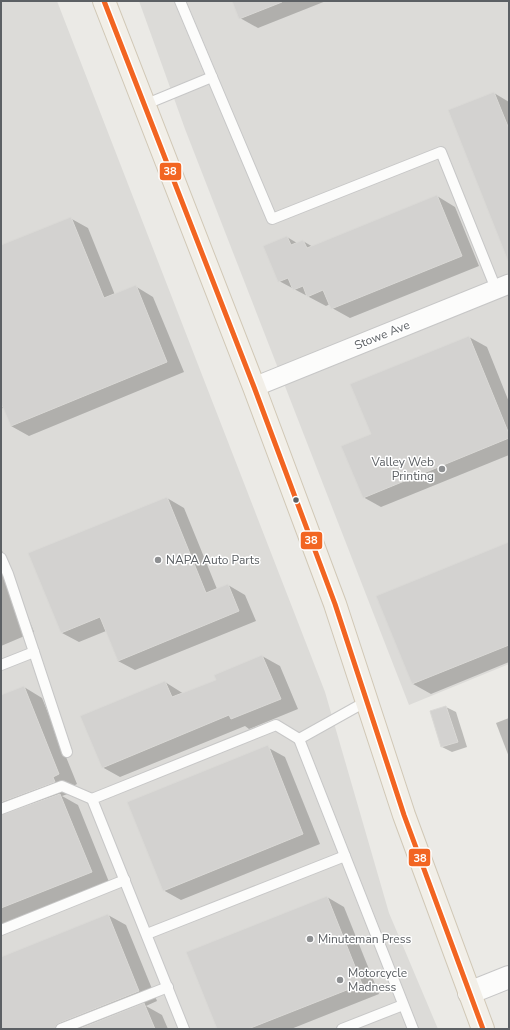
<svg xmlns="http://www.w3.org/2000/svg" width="510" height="1030" viewBox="0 0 510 1030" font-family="'Nunito Sans',sans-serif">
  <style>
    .industrial { fill: #dcdbd8 }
    .shadow { fill: #0003 }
    .building { fill: #d3d2d0; stroke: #dad9d6 }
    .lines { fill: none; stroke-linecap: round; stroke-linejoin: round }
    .lane-casing { stroke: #c7c7c7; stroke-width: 12 }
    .street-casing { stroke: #c7c7c7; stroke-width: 21 }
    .secondary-casing { stroke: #c7c7c7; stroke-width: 24 }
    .primary-casing { stroke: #d1c8b6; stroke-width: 24 }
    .lane { stroke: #fcfcfb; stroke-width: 10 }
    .street { stroke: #fcfcfb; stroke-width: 19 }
    .secondary { stroke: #fcfcfb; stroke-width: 22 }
    .primary { stroke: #f2efe8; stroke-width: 22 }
    .bus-1-casing { stroke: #fff; stroke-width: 8 }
    .bus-1 { stroke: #f26522; stroke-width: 5 }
    .poi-dot { fill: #8e9092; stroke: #fff; stroke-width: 1.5 }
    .bus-dot { fill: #5c6064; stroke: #fff; stroke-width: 1.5 }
    .labels { text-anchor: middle; stroke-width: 3; stroke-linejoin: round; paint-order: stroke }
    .street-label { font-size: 12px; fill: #5c6064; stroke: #fff }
    .poi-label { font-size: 12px; fill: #5c6064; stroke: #fff; text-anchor: start }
    .line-badge { stroke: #fff; stroke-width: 1.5 }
    .badge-label { font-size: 11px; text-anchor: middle; font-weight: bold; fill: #fff }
  </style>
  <rect width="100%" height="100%" fill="#ebeae6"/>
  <g class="industrial">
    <path d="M 1,1 L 57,1 L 325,692 L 389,913 L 438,1029 L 1,1029 Z"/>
    <path d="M 139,1 L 509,1 L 509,664 L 409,705 L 185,129 Z"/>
  </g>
  <g class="shadow">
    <path d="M 233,1 L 326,1 L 258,28 L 240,18 Z"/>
    <path d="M 494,93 L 509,102 L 509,242 L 500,237 Z"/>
    <path d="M 437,196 L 455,207 L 479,266 L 350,318 L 332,308 L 330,304 L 326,306 L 279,281 L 287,237 L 297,243 L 303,241 L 313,247 Z"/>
    <path d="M 70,218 L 88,228 L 115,295 L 135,286 L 153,297 L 184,372 L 29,436 L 11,426 L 4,407 L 1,409 L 1,247 Z"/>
    <path d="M 469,337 L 487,347 L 509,402 L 509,455 L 381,507 L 363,497 L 372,435 Z"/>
    <path d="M 167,498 L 184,508 L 217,589 L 228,585 L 245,595 L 256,621 L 135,670 L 118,661 L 106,631 L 79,642 L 62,633 Z"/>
    <path d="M 509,544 L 509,662 L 431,694 L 413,684 Z"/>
    <path d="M 1,548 L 34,632 L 1,646 Z"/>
    <path d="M 262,656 L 280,666 L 298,709 L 249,729 L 245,726 L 120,777 L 102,767 L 82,716 L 165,682 L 184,694 L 217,680 Z"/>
    <path d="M 24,687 L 42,698 L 77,784 L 71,787 L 73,792 L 62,796 L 78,805 L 109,882 L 1,925 L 1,697 Z"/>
    <path d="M 446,707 L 456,712 L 467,747 L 452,752 L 442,747 Z"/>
    <path d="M 509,718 L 509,757 L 496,723 Z"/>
    <path d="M 267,747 L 285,757 L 320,844 L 181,900 L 163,890 Z"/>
    <path d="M 327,897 L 344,907 L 379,994 L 291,1029 L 218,1029 Z"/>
    <path d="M 108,915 L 126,925 L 157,1001 L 146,1006 L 162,1015 L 168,1029 L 1,1029 L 1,958 Z"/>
  </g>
  <g class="building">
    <path d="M 232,1 L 281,1 L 282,2 L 239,19 Z"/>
    <path d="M 494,92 L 509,129 L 508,261 L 448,110 Z"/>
    <path d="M 437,195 L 462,256 L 331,309 L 323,290 L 307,297 L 303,286 L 293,290 L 288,278 L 278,282 L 263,246 L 287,236 L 291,245 L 303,240 L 307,248 Z"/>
    <path d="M 71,217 L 104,298 L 136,285 L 167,362 L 11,426 L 1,403 L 1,245 Z"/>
    <path d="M 469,336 L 509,434 L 509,438 L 363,498 L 341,446 L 371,434 L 350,384 Z"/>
    <path d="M 167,497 L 206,593 L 228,584 L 239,611 L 118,661 L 100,617 L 61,633 L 28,553 Z"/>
    <path d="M 509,542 L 509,645 L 412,684 L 376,596 Z"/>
    <path d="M 262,655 L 281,699 L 231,719 L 229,715 L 102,768 L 80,716 L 165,681 L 172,697 L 216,680 L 214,675 Z"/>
    <path d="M 24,686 L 59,774 L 53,777 L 55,782 L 1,802 L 1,695 Z"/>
    <path d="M 446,706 L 458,742 L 441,747 L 430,711 Z"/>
    <path d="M 268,745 L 303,834 L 163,891 L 127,802 Z"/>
    <path d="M 60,794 L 92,872 L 1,908 L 1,815 Z"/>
    <path d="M 327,896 L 362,984 L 248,1029 L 217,1029 L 186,952 Z"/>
    <path d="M 108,914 L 139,991 L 59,1023 L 56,1025 L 55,1029 L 1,1029 L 1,957 Z"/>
    <path d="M 144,1003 L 155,1029 L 79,1029 Z"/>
  </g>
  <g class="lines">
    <g class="lane-casing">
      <g id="lane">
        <path d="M 180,1 L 212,77"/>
        <path d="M 144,105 L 212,77 L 272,219 L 441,152 L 496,289"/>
        <path d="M 1,558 L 8,574 L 34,652 L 1,665"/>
        <path d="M 34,652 L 67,752"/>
        <path d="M 367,701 L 299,739 L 413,1029"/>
        <path d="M 1,809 L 62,786 L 92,799"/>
        <path d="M 1,930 L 125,880"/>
        <path d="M 147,934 L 345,856"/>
        <path d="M 61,1029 L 168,987"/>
        <path d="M 184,1029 L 92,799 L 276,725 L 299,739"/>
        <path d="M 342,1029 L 403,1005"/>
      </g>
    </g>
    <g class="street-casing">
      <path id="street" d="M 254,387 L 509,284"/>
    </g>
    <g class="secondary-casing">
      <path id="secondary" d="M 469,993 L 509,977"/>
    </g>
    <g class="primary-casing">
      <path id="primary" d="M 104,1 L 254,387 L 335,604 L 404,815 L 483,1029"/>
    </g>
    <use href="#lane" class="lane"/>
    <use href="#street" class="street"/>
    <use href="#secondary" class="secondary"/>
    <use href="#primary" class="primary"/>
    <g class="bus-1-casing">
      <path id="bus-1" d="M 104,1 L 254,387 L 335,604 L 404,815 L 483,1029"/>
    </g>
    <use href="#bus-1" class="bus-1"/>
  </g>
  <g class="poi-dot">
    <circle cx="442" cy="469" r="4"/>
    <circle cx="158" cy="560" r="4"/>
    <circle cx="310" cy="939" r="4"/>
    <circle cx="340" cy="980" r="4"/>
  </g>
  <circle class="bus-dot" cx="296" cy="500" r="3.5"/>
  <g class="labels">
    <g class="street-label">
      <text transform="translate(382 335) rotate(-22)" y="4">Stowe Ave</text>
    </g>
    <g class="poi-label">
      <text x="434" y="466" text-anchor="end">Valley Web<tspan x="434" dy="14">Printing</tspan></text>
      <text x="166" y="564">NAPA Auto Parts</text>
      <text x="318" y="943">Minuteman Press</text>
      <text x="348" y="977">Motorcycle<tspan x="348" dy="14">Madness</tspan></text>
    </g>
  </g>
  <g class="line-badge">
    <rect x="159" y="162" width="23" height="19" rx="4" fill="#f26522"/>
    <rect x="300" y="531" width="23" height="19" rx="4" fill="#f26522"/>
    <rect x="408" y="848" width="23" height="19" rx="4" fill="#f26522"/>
  </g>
  <g class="badge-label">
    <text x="170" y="175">38</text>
    <text x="311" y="544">38</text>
    <text x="420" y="862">38</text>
  </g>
  <rect width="510" height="1030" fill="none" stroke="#5c6064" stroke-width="4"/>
</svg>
